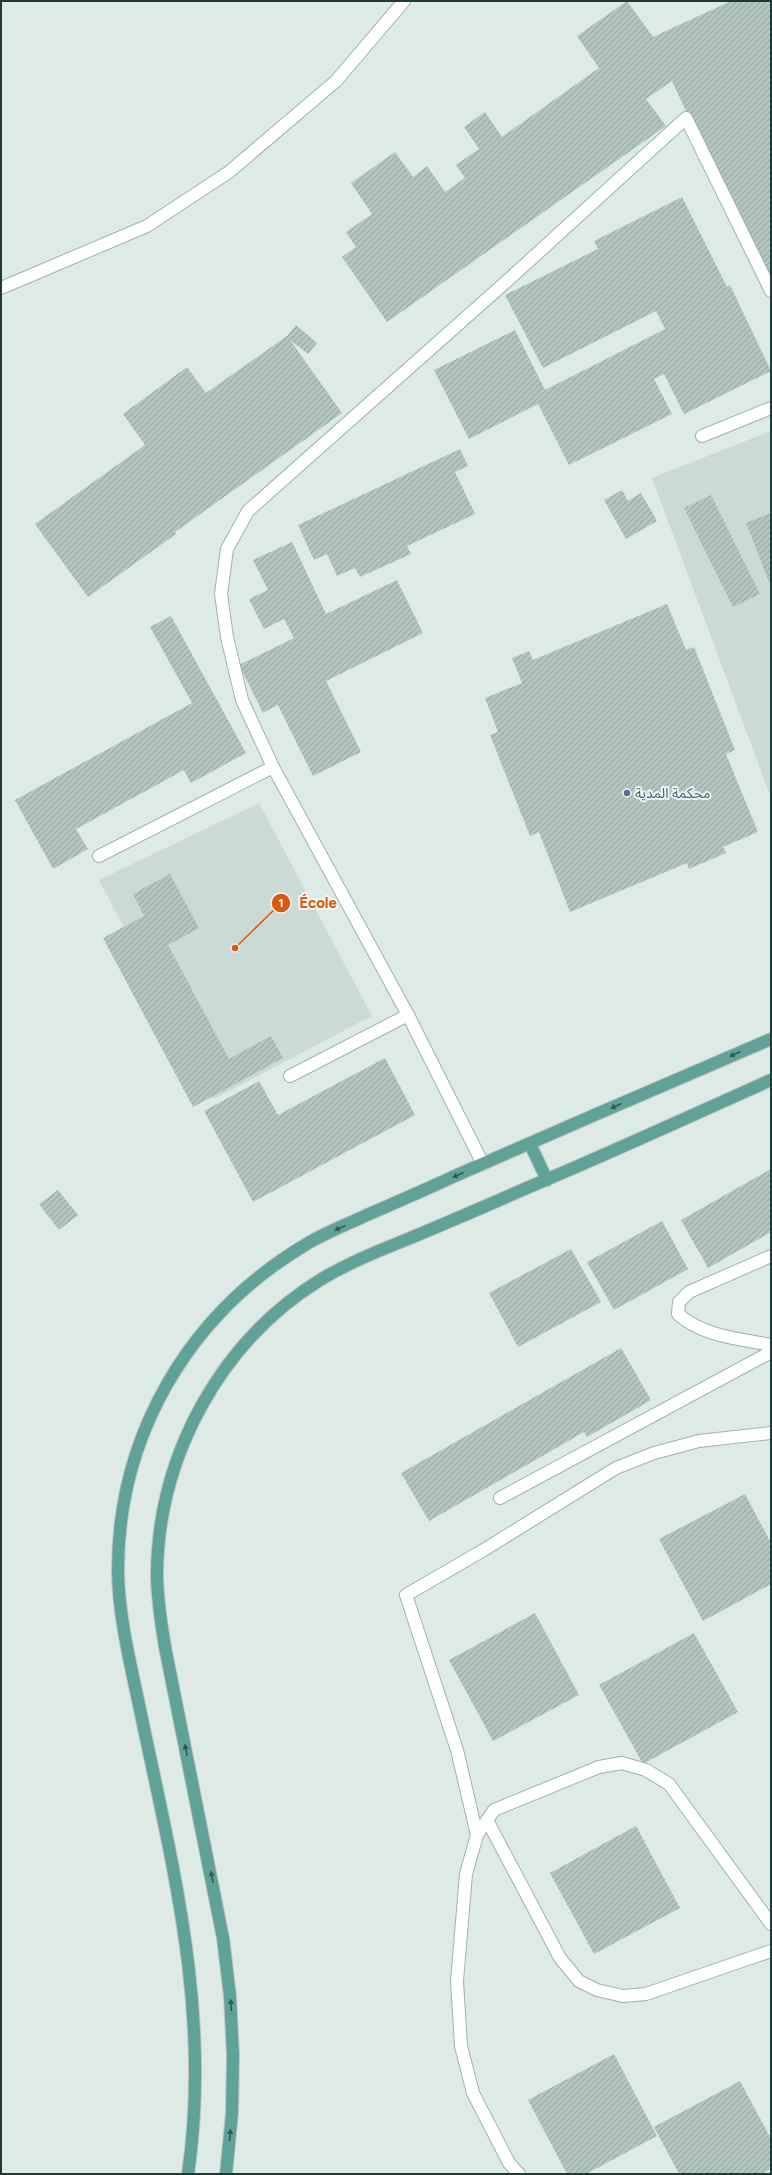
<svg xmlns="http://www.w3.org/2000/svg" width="772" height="2175" viewBox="0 0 772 2175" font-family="Figtree,'Noto Sans Arabic',sans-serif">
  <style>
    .built { fill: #ccdad5 }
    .building { fill: url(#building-hatch) }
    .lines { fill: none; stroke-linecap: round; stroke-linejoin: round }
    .minor-casing { stroke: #a1b2ae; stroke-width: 14 }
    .major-casing { stroke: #bcc4c3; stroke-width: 14 }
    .minor { stroke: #fff; stroke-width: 12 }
    .major { stroke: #60a298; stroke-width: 12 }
    .oneway { fill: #325953 }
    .service-dot { fill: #5c6f8a; stroke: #eef7f4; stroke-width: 1.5 }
    .labels { text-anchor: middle; stroke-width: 4; stroke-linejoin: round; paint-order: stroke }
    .service-label { font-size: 14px; fill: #4e5e75; stroke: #eef7f4; text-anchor: start }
    .leader { fill: none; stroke: #de570e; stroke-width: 1.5 }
    .callout-dot { fill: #de570e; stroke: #eef7f4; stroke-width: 1.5 }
    .mark-label { font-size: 12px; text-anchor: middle; font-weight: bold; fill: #fff }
    .callout-label { font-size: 15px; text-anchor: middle; font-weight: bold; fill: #de570e; stroke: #eef7f4; stroke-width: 4; stroke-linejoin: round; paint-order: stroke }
  </style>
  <defs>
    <pattern id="building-hatch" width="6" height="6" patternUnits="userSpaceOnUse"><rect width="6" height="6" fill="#b3c5bf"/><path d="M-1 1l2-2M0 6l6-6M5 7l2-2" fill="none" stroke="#91a19c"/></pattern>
  </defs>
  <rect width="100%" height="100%" fill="#deeae6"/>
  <g class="built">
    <path d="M 771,431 L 771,798 L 652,478 Z"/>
    <path d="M 259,803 L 372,1016 L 214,1099 L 99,880 Z"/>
  </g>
  <g class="building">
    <path d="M 627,1 L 653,37 L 731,1 L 771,1 L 771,288 L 769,289 L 672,81 L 646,99 L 666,126 L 387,322 L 342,257 L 356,247 L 346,232 L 372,214 L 351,183 L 395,152 L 413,177 L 427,166 L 445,192 L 465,178 L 456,165 L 479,149 L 464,127 L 485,112 L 502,137 L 599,68 L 577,36 Z"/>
    <path d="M 682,197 L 727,287 L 730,285 L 771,371 L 684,414 L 664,374 L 654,379 L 672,414 L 569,465 L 538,404 L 469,439 L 434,370 L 515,330 L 545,390 L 665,329 L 656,311 L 543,368 L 505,295 L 598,249 L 594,241 Z"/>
    <path d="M 296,325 L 317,343 L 308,354 L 290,340 L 342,413 L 175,532 L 176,534 L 88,597 L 35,524 L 145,445 L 123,414 L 187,367 L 206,393 L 287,336 Z"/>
    <path d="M 460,449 L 468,466 L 455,472 L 475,514 L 407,546 L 411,554 L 360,577 L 355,568 L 337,576 L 327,554 L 314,560 L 298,525 Z"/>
    <path d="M 622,490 L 628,501 L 641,493 L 657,521 L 626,539 L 604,500 Z"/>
    <path d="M 711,495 L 760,594 L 733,607 L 684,508 Z"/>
    <path d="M 771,513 L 771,587 L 746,523 Z"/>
    <path d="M 292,542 L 326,614 L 397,580 L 423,633 L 326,681 L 361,752 L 313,776 L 278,705 L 263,713 L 239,665 L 294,638 L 284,619 L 264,629 L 249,599 L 268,590 L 253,560 Z"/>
    <path d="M 667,604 L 686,650 L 694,647 L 735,750 L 726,754 L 758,832 L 723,847 L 726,853 L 689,869 L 687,863 L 570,912 L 539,832 L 530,836 L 490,735 L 498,732 L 485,698 L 522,683 L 512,658 L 529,651 L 533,660 Z"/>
    <path d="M 171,616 L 246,753 L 191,783 L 184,770 L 76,829 L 88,849 L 53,869 L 15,800 L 192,703 L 150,627 Z"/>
    <path d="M 170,874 L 199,928 L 168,945 L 229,1059 L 271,1036 L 283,1058 L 193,1107 L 103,938 L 144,916 L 133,894 Z"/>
    <path d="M 385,1058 L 415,1115 L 253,1202 L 204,1111 L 259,1081 L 278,1115 Z"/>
    <path d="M 771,1169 L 771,1232 L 708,1268 L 681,1220 Z"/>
    <path d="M 58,1190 L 78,1215 L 59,1230 L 39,1204 Z"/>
    <path d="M 662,1221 L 688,1269 L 614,1310 L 587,1262 Z"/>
    <path d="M 571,1249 L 601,1302 L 518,1347 L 489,1293 Z"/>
    <path d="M 621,1348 L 651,1400 L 587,1437 L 584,1432 L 429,1521 L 401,1473 Z"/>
    <path d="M 745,1494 L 771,1543 L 771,1584 L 703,1621 L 659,1539 Z"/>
    <path d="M 535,1613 L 579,1695 L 493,1741 L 449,1660 Z"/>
    <path d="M 694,1633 L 738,1712 L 643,1764 L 599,1685 Z"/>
    <path d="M 636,1826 L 680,1908 L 594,1954 L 550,1873 Z"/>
    <path d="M 614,2054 L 657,2136 L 586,2174 L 567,2174 L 528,2100 Z"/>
    <path d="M 740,2081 L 771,2139 L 771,2169 L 762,2174 L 679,2174 L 654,2127 Z"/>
  </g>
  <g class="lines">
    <g class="minor-casing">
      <g id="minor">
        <path d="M 1,288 L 147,226 L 229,172 L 336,81 L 404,1"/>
        <path d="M 702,436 L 771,408"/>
        <path d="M 99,856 L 273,767"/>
        <path d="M 290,1076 L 408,1015"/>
        <path d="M 483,1164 L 408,1015 L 273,767 L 242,700 L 227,637 L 221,594 L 227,549 L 248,511 L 507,281 L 686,118 L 771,291"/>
        <path d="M 771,1256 L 689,1292 L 679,1302 L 678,1314 C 702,1336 740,1339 771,1345"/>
        <path d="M 500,1498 L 771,1352"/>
        <path d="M 487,1820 L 560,1958 L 579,1981 L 597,1990 L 623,1996 L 646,1994 L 771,1951"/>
        <path d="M 477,1835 L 457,1750 L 406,1595 L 482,1551 L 616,1468 L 654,1453 L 699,1441 L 771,1433"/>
        <path d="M 519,2174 L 509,2163 L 473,2093 L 461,2046 L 457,1981 L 466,1874 L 477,1835 L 494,1810 L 599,1767 L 622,1763 L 646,1770 L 669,1784 L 771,1924"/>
      </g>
    </g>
    <g class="major-casing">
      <g id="major">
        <path d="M 530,1144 L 547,1180"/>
        <path d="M 188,2174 C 212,2010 171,1860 138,1700 C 129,1658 119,1616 118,1573 C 117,1436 188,1315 305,1245 C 324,1233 346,1225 367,1215 C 397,1202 427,1189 457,1175 C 561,1129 667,1084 771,1039"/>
        <path d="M 226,2174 L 232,2113 L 233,2055 L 230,1996 L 223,1938 L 165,1647 C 161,1623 157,1598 157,1574 C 158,1456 220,1342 320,1280 C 348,1263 378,1251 408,1239 C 446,1223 484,1207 522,1190 C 606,1155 688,1117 771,1080"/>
      </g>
    </g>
    <use href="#minor" class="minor"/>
    <use href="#major" class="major"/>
  </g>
  <defs><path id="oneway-solid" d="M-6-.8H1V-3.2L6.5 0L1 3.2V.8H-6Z"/></defs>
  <g class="oneway">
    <use href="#oneway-solid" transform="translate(735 1054) rotate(156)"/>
    <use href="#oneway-solid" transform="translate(616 1106) rotate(156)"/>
    <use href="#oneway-solid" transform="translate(458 1175) rotate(156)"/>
    <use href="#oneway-solid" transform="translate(340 1228) rotate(155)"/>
    <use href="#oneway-solid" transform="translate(186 1750) rotate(-101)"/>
    <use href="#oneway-solid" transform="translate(212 1877) rotate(-101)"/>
    <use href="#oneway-solid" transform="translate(231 2005) rotate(-93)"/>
    <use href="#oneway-solid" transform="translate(230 2135) rotate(-85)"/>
  </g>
  <circle class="service-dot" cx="627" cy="793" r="4"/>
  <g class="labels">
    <g class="service-label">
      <text x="635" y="798">محكمة المدية</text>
    </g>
  </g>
  <path class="leader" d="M235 948L281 903"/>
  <g class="callout-dot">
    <circle cx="235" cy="948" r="4"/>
    <circle cx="281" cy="903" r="10"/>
  </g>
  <g class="mark-label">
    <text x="281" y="907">1</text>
  </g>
  <g class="callout-label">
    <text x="318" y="908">École</text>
  </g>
  <rect width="772" height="2175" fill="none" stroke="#1f3a36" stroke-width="4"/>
</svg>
